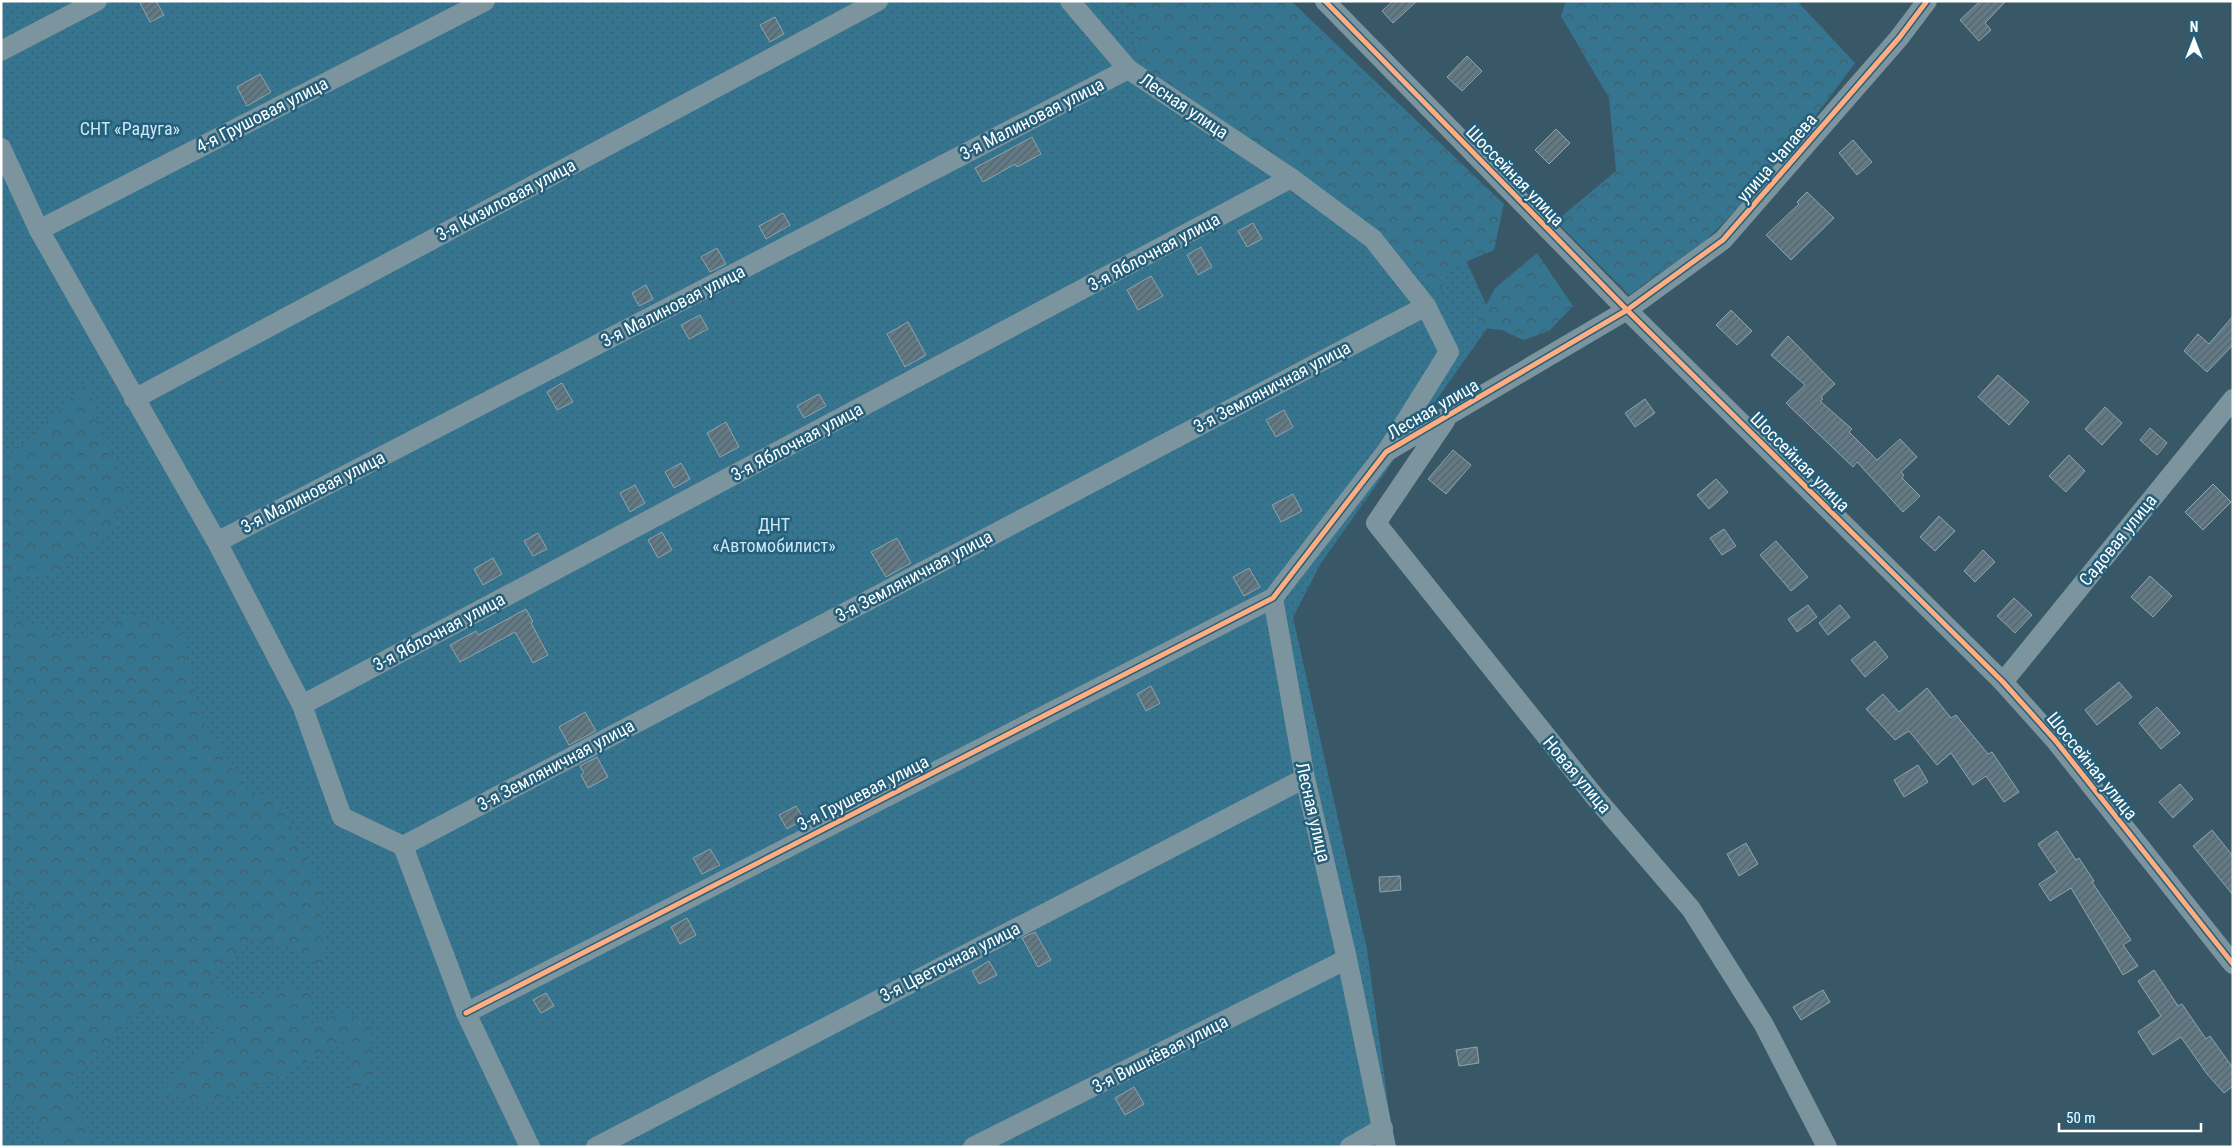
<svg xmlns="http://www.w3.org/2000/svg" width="2234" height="1148" viewBox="0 0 2234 1148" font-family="'Roboto Condensed',sans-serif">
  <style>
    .grass { fill: url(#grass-dots) }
    .forest { fill: url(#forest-crowns) }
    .building { fill: url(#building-hatch); stroke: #90a4ad }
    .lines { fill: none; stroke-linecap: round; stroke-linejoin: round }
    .street { stroke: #7c949e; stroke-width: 20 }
    .cycleway-casing { stroke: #245f7b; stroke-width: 8 }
    .cycleway { stroke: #ffac80; stroke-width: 5 }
    .labels { text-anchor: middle; stroke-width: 5; stroke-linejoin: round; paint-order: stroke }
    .street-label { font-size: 18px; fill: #fff; stroke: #245f7b }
    .park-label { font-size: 18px; fill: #cae7f4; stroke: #245f7b }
  </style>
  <defs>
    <pattern id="grass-dots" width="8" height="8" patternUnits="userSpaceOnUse" patternTransform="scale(1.25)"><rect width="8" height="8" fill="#357590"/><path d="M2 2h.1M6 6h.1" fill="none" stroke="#435c67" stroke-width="1.8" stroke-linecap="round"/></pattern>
    <pattern id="forest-crowns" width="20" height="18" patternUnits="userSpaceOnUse" patternTransform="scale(1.25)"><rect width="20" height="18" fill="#357590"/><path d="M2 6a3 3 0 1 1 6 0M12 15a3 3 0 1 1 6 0" fill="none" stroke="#435c67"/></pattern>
    <pattern id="building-hatch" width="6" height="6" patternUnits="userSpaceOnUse" patternTransform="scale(1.25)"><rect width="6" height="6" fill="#627a85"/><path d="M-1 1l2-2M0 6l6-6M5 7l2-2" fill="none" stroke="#576368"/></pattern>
  </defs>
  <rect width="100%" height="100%" fill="#385867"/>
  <path class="grass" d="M 1,1 L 1163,1 L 1428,176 L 1493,320 L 1321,563 L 1293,617 L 1367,949 L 1394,1147 L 1,1147 Z"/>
  <g class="forest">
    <path d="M 1120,1 L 1291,1 L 1504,204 L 1494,250 L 1444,271 L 1443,291 L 1427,286 L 1358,214 L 1221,118 L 1131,58 L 1142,26 Z"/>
    <path d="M 1566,1 L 1797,1 L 1855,63 L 1773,173 L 1705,241 L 1629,295 L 1556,221 L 1616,171 L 1609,98 L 1561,16 Z"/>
    <path d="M 1537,253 L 1573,306 L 1549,331 L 1523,340 L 1502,330 L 1475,327 L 1495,288 Z"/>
    <path d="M 90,380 L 95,417 L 129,498 L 111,527 L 56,576 L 23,577 L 7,614 L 78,642 L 134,612 L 181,634 L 200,715 L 244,787 L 281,803 L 322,893 L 323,969 L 287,945 L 248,940 L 210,982 L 239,1004 L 284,986 L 311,994 L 304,1026 L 347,1011 L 372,1029 L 371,1079 L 353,1092 L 346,1040 L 281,1076 L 203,1104 L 161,1093 L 226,1025 L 179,1019 L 138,1008 L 111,1044 L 71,1083 L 94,1147 L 53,1147 L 20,1103 L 1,1102 L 1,963 L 29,958 L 29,904 L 1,893 L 1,464 Z"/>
  </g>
  <g class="building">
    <path d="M 139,1 L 156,1 L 164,15 L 150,22 Z"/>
    <path d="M 1393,1 L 1417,1 L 1393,23 L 1382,11 Z"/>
    <path d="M 1980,1 L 2006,1 L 1985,23 L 1991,30 L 1979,41 L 1960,20 Z"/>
    <path d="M 775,17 L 784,34 L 770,42 L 760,25 Z"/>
    <path d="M 1467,56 L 1482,71 L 1462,91 L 1447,77 Z"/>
    <path d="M 260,74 L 271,92 L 247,106 L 237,87 Z"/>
    <path d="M 1556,129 L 1570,143 L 1549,164 L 1535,150 Z"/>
    <path d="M 1032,137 L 1041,154 L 1017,167 L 1015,164 L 983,182 L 975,168 Z"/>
    <path d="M 1853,140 L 1872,162 L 1857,175 L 1839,153 Z"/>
    <path d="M 1807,192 L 1834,218 L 1791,260 L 1766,235 L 1799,204 L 1797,202 Z"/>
    <path d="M 783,213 L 790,225 L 766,239 L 759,226 Z"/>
    <path d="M 1253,223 L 1262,239 L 1247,247 L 1238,231 Z"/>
    <path d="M 1201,247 L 1212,267 L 1198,275 L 1187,255 Z"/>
    <path d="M 717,248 L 726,264 L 710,272 L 701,257 Z"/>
    <path d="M 1151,276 L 1163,296 L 1138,310 L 1127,290 Z"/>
    <path d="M 646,285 L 653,299 L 639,306 L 632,293 Z"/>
    <path d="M 1731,310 L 1752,331 L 1737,345 L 1716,325 Z"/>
    <path d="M 700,315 L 708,329 L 689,339 L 681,325 Z"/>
    <path d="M 2233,316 L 2233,345 L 2207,372 L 2184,351 L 2198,334 L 2209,344 Z"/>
    <path d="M 908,322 L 926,355 L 905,367 L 887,334 Z"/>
    <path d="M 1788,336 L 1835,384 L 1821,397 L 1823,399 L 1820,401 L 1852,429 L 1849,432 L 1877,460 L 1900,439 L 1917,457 L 1901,472 L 1904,475 L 1902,478 L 1920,496 L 1903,512 L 1857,462 L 1853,467 L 1786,403 L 1805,385 L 1771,355 Z"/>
    <path d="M 1998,375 L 2029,402 L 2009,425 L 1978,397 Z"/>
    <path d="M 562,383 L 573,402 L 557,410 L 547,392 Z"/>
    <path d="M 819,394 L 826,406 L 804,418 L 797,406 Z"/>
    <path d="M 1645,399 L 1655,413 L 1635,427 L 1625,413 Z"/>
    <path d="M 2105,407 L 2122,423 L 2102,445 L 2085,429 Z"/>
    <path d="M 1284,410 L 1293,427 L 1276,437 L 1266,420 Z"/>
    <path d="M 726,422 L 739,447 L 720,457 L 707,433 Z"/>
    <path d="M 2150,428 L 2167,443 L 2157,455 L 2140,440 Z"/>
    <path d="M 1453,450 L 1471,465 L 1446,494 L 1428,479 Z"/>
    <path d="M 2069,455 L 2085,471 L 2066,492 L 2049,476 Z"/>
    <path d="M 681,463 L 690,479 L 674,488 L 665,472 Z"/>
    <path d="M 1716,479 L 1728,492 L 1709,509 L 1697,495 Z"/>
    <path d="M 2213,484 L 2231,502 L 2203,530 L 2185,512 Z"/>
    <path d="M 635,485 L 645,503 L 630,512 L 620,493 Z"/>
    <path d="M 1293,494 L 1302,511 L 1281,522 L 1272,505 Z"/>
    <path d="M 1939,516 L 1955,531 L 1935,551 L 1920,537 Z"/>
    <path d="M 1724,529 L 1736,546 L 1722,555 L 1710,538 Z"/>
    <path d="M 662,532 L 672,550 L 658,558 L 648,540 Z"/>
    <path d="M 538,533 L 547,549 L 533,556 L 524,541 Z"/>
    <path d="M 897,538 L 911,563 L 886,577 L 871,552 Z"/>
    <path d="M 1776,541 L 1808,577 L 1791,591 L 1760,555 Z"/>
    <path d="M 1983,550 L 1995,562 L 1975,582 L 1964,571 Z"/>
    <path d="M 493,558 L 502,574 L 483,585 L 474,569 Z"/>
    <path d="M 1249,568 L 1260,587 L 1244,596 L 1233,577 Z"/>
    <path d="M 2150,576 L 2172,596 L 2153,617 L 2131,597 Z"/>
    <path d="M 2014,598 L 2032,615 L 2015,633 L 1997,616 Z"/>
    <path d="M 1808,605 L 1817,617 L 1797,632 L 1788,619 Z"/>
    <path d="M 1840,605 L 1850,617 L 1828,635 L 1819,623 Z"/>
    <path d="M 526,609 L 533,622 L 531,623 L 548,655 L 533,663 L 515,632 L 460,662 L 450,645 L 476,631 L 478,635 Z"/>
    <path d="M 1875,641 L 1888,657 L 1865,677 L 1851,660 Z"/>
    <path d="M 2119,682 L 2132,697 L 2097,725 L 2085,710 Z"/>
    <path d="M 1151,686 L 1160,703 L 1146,711 L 1137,694 Z"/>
    <path d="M 1927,688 L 1951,718 L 1956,715 L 1988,754 L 1992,752 L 2019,792 L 2004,802 L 1986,776 L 1973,785 L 1951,753 L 1937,765 L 1909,731 L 1895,740 L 1866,709 L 1883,694 L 1899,712 Z"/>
    <path d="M 2157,707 L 2180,733 L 2161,749 L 2139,723 Z"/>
    <path d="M 585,712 L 596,731 L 569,745 L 559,727 Z"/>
    <path d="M 597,757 L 608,777 L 588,788 L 581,775 L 584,773 L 580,766 Z"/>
    <path d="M 1918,765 L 1928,782 L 1904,797 L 1894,780 Z"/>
    <path d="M 2180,784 L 2193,799 L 2173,818 L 2159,802 Z"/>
    <path d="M 796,806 L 804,819 L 787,829 L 779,815 Z"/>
    <path d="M 2212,830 L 2233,856 L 2233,895 L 2193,846 Z"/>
    <path d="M 2057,831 L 2076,860 L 2079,858 L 2094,881 L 2092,882 L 2131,940 L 2123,945 L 2138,966 L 2123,975 L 2071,888 L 2050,901 L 2039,884 L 2057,872 L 2038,844 Z"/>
    <path d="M 1746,843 L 1758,864 L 1739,876 L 1727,854 Z"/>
    <path d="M 710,849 L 720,865 L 702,874 L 693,858 Z"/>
    <path d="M 1400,876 L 1401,890 L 1380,892 L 1379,877 Z"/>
    <path d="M 687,918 L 696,935 L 680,944 L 671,927 Z"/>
    <path d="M 1035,932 L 1051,960 L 1038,967 L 1022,938 Z"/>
    <path d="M 989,961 L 997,975 L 979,984 L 972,971 Z"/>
    <path d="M 2154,970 L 2178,1006 L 2182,1004 L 2206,1039 L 2210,1036 L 2233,1068 L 2233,1086 L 2224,1093 L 2207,1074 L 2181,1037 L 2153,1055 L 2138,1032 L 2161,1016 L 2138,981 Z"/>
    <path d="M 1823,990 L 1830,1002 L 1801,1020 L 1793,1007 Z"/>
    <path d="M 546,993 L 554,1006 L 541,1013 L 533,1000 Z"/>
    <path d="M 1477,1047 L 1479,1063 L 1459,1066 L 1456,1050 Z"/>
    <path d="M 1134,1087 L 1144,1104 L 1125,1115 L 1115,1098 Z"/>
  </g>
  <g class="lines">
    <g class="street">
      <path d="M 1070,1 L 1128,69 L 1291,178 L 1373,239 L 1426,306 L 1449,352 L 1387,451"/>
      <path d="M 1325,1 L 1627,310 L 2003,682 L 2055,740 L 2233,964"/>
      <path d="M 1,51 L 97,1"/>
      <path d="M 1,148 L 39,230 L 217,542 L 302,705 L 342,817 L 403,846 L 466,1013 L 530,1147"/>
      <path d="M 39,230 L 485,1"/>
      <path d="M 134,399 L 878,1"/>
      <path d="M 1445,421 L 1376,523 L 1595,797 L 1691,909 L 1764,1025 L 1827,1147"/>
      <path d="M 217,542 L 1128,69"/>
      <path d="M 1273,598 L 1305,778 L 1347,959 L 1386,1147"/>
      <path d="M 2003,682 L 2233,399"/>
      <path d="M 302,705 L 1291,178"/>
      <path d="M 403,846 L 1426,306"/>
      <path d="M 466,1013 L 1273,598 L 1386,452 L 1627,310 L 1723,240 L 1899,38 L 1927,1"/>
      <path d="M 596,1147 L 1305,778"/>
      <path d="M 973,1147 L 1347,959"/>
      <path d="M 1350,1147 L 1383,1128"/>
    </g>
    <g class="cycleway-casing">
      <g id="cycleway">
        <path d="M 1325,1 L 1627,310 L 2003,682 L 2055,740 L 2233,964"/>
        <path d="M 466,1013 L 1273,598 L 1386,452 L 1627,310 L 1723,240 L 1899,38 L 1927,1"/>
      </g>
    </g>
    <use href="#cycleway" class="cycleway"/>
  </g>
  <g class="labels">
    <g class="street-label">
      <text transform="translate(1184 106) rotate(34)" y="6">Лесная улица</text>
      <text transform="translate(262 115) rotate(-27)" y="6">4-я Грушовая улица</text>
      <text transform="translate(1032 119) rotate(-27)" y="6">3-я Малиновая улица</text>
      <text transform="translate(1777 158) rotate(-49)" y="6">улица Чапаева</text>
      <text transform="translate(1515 176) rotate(46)" y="6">Шоссейная улица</text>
      <text transform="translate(506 200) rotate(-28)" y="6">3-я Кизиловая улица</text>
      <text transform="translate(1154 252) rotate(-28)" y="6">3-я Яблочная улица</text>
      <text transform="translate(673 306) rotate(-27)" y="6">3-я Малиновая улица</text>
      <text transform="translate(1272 387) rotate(-28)" y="6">3-я Земляничная улица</text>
      <text transform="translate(1433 409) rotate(-30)" y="6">Лесная улица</text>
      <text transform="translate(797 442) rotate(-28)" y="6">3-я Яблочная улица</text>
      <text transform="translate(1800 462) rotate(45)" y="6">Шоссейная улица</text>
      <text transform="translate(313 492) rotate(-27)" y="6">3-я Малиновая улица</text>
      <text transform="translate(2118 540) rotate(-51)" y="6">Садовая улица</text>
      <text transform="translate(914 576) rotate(-28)" y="6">3-я Земляничная улица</text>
      <text transform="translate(439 632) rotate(-28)" y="6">3-я Яблочная улица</text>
      <text transform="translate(556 765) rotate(-28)" y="6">3-я Земляничная улица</text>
      <text transform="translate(2092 766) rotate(51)" y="6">Шоссейная улица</text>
      <text transform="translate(1577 775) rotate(50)" y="6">Новая улица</text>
      <text transform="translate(863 793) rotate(-27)" y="6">3-я Грушевая улица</text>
      <text transform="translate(1313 812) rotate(77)" y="6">Лесная улица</text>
      <text transform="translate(950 962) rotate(-27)" y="6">3-я Цветочная улица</text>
      <text transform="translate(1160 1054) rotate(-27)" y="6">3-я Вишнёвая улица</text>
    </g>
    <g class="park-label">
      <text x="130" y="135">СНТ «Радуга»</text>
      <text x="774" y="531">ДНТ<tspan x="774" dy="21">«Автомобилист»</tspan></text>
    </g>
  </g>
  <rect width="2234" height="1148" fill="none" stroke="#ffffff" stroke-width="5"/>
  <g transform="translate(2194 40)" stroke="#245f7b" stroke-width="4" paint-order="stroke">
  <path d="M0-4L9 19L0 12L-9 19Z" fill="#ffffff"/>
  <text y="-8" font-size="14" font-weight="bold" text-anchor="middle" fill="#ffffff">N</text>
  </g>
  <path d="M2059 1123v8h142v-8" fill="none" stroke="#ffffff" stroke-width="2.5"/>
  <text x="2066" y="1123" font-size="15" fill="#ffffff" stroke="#245f7b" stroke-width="4" paint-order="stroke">50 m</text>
</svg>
